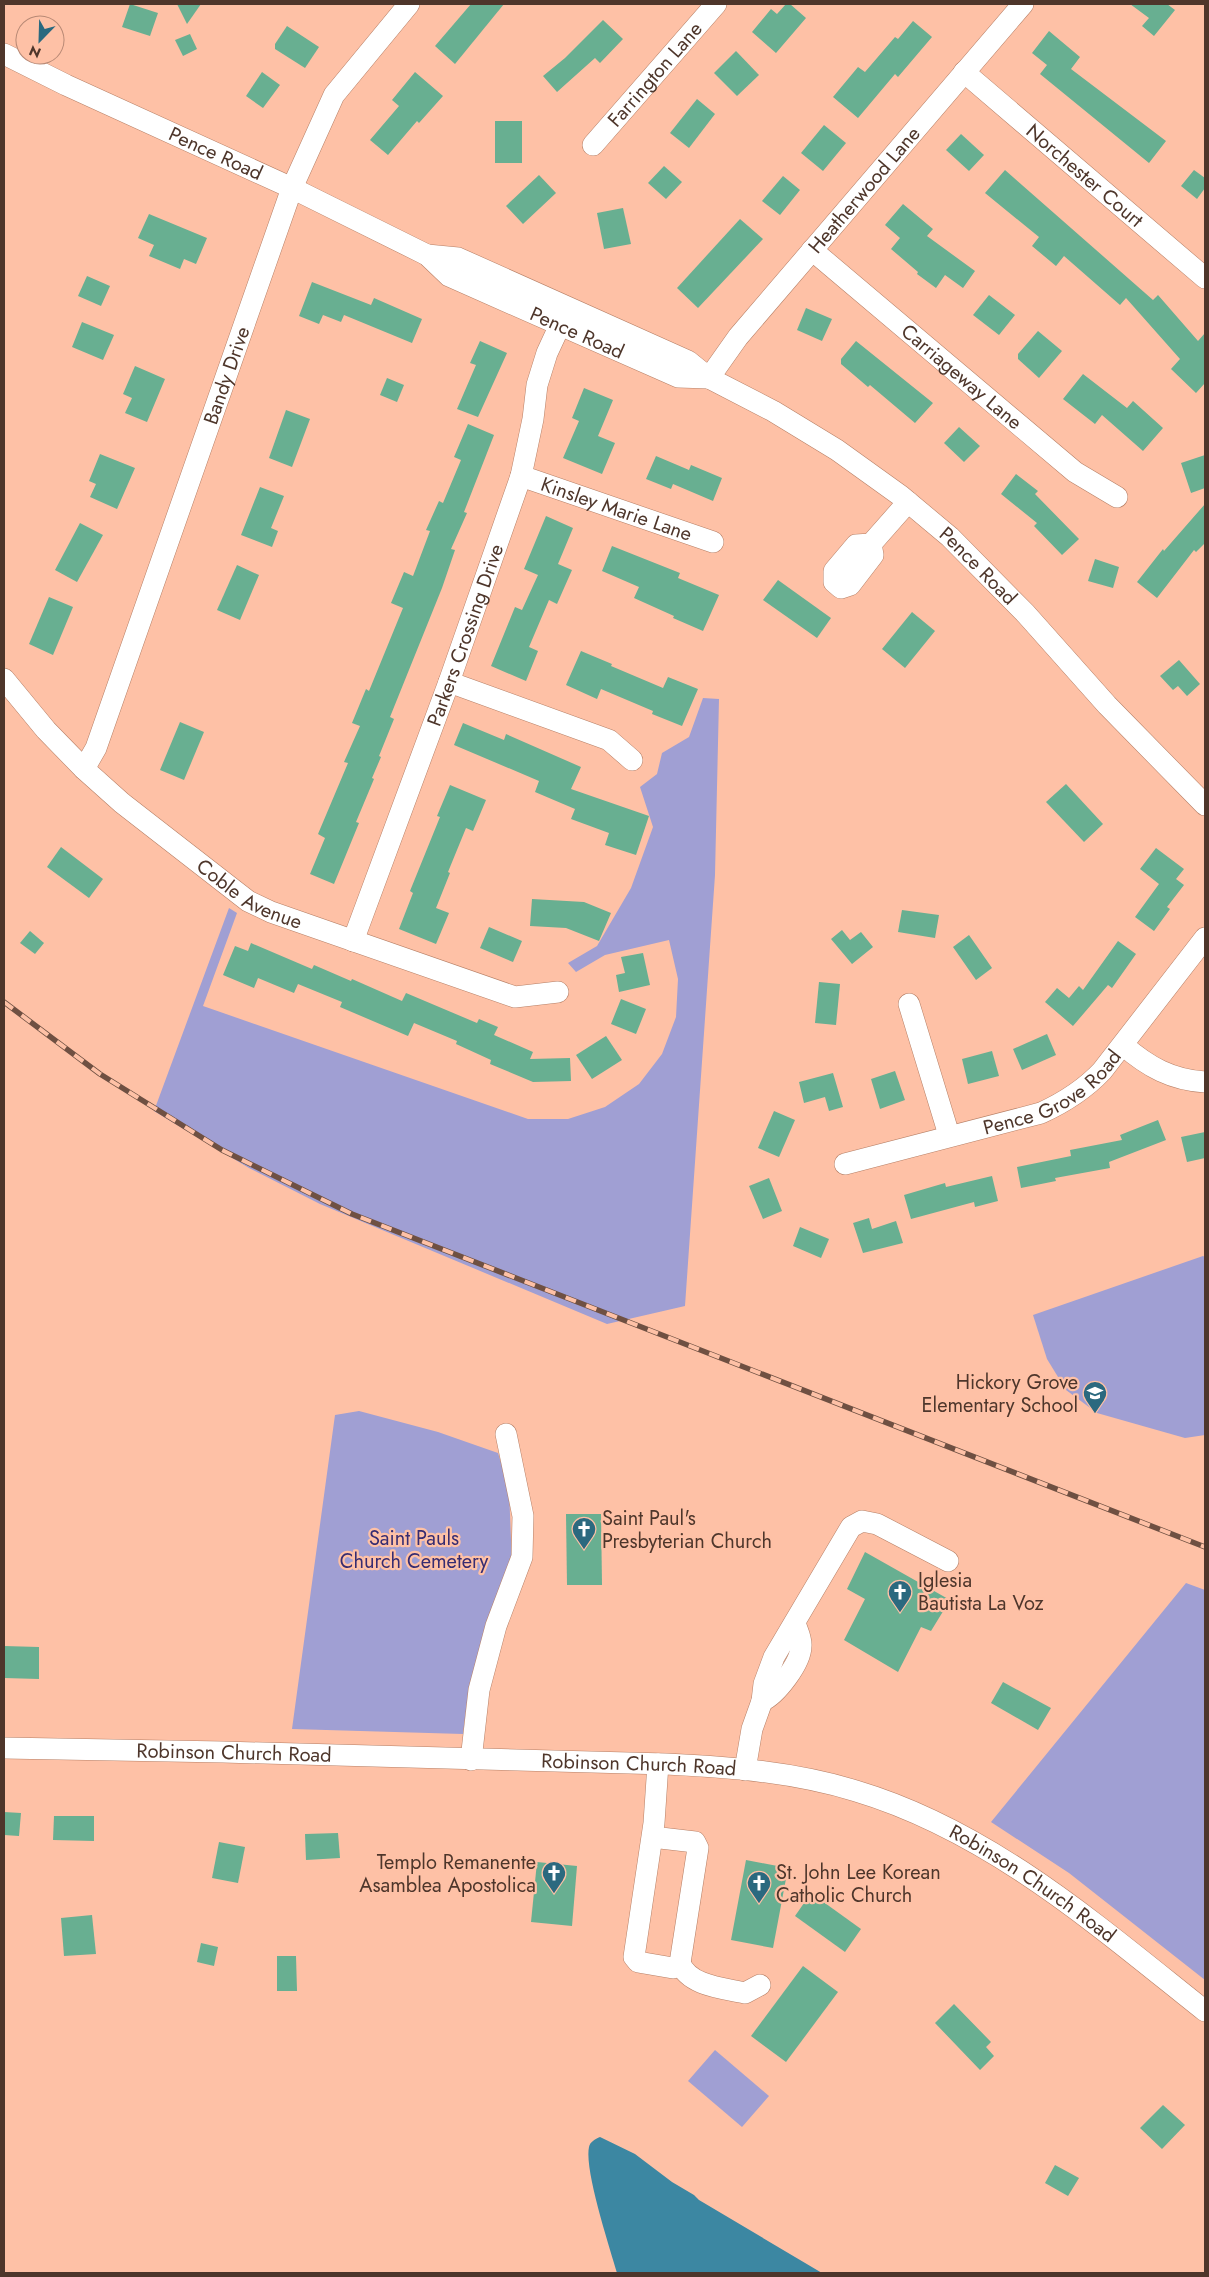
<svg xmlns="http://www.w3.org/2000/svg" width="1209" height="2277" viewBox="0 0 1209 2277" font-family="Jost,sans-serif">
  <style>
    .green { fill: #a09fd3 }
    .water { fill: #3c87a2 }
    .building { fill: #68af91 }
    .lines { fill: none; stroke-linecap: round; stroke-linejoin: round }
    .minor-casing { stroke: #b67f65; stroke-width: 22 }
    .minor { stroke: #fff; stroke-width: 21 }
    .rail-casing { stroke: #6f5042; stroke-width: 5.5 }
    .rail { stroke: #fec1a6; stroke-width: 4; stroke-dasharray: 11; stroke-linecap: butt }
    .labels { text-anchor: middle; stroke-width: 4.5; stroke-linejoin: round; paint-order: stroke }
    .street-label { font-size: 20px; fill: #4e362b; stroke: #fec1a6 }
    .poi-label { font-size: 20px; fill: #4e362b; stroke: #fec1a6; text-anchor: start }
    .park-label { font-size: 20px; fill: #362c71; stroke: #fec1a6 }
  </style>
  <rect width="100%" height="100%" fill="#fec1a6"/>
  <g class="green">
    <path d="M 703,698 L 719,699 L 715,875 L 685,1306 L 607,1324 L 320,1204 L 249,1168 L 154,1111 L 229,908 L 237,913 L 203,1006 L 528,1119 L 568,1119 L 605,1107 L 639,1084 L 662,1054 L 676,1017 L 678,979 L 669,940 L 605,955 L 576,972 L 568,963 L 597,946 L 631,888 L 653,827 L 640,787 L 657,774 L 662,753 L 689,737 Z"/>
    <path d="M 1203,1256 L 1205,1257 L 1205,1435 L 1185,1438 L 1097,1413 L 1066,1390 L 1047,1359 L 1033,1315 Z"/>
    <path d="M 359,1411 L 438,1432 L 498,1453 L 509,1488 L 512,1566 L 469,1687 L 463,1734 L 292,1729 L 335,1415 Z"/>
    <path d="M 1186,1583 L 1205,1590 L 1205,1980 L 1069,1873 L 991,1822 Z"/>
    <path d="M 715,2050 L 769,2096 L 742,2127 L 688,2081 Z"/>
  </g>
  <path class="water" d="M 600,2137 L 635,2154 L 672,2182 L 694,2195 L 699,2200 L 822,2273 L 617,2273 C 610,2248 584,2170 589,2147 C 590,2142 595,2139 600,2137 Z"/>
  <g class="building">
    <path d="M 130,4 L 158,13 L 150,36 L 122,27 Z"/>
    <path d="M 177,4 L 201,4 L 187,24 Z"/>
    <path d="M 471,4 L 504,4 L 455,64 L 435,46 Z"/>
    <path d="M 786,4 L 790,4 L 806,18 L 776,53 L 752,32 L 771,9 L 777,14 Z"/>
    <path d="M 1130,4 L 1167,4 L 1175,10 L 1154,36 L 1142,26 L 1149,18 Z"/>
    <path d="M 603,20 L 623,39 L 600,63 L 595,58 L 557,92 L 543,76 L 565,58 Z"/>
    <path d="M 913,21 L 932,37 L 898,77 L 895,74 L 858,118 L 833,97 L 858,67 L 865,72 L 895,37 L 898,39 Z"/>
    <path d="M 287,26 L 319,47 L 305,68 L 275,49 L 275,44 Z"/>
    <path d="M 1049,31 L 1080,57 L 1071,69 L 1166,141 L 1149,163 L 1040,74 L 1047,65 L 1032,53 Z"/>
    <path d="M 190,34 L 197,49 L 183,56 L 175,40 Z"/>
    <path d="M 736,51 L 759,75 L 737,96 L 714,73 Z"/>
    <path d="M 262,72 L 280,85 L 263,108 L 246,96 Z"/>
    <path d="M 415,72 L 443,96 L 419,123 L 417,121 L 388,155 L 370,140 L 399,106 L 392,100 Z"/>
    <path d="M 697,99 L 715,114 L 689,148 L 670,133 Z"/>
    <rect x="495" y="121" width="27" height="42"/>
    <path d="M 824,125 L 846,143 L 823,171 L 801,153 Z"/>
    <path d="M 961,134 L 984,155 L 969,171 L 946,150 Z"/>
    <path d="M 664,166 L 682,182 L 666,199 L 648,183 Z"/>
    <path d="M 1005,170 L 1153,300 L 1158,295 L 1198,341 L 1205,333 L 1205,383 L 1196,393 L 1171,369 L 1180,359 L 1126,298 L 1120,305 L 1064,256 L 1056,266 L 1032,246 L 1039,237 L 985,193 Z"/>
    <path d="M 1194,170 L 1205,178 L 1205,188 L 1197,199 L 1181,186 Z"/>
    <path d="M 539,175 L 556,193 L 523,224 L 506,206 Z"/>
    <path d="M 783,176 L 800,190 L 780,215 L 762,201 Z"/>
    <path d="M 903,204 L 933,229 L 927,236 L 975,271 L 963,288 L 945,275 L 936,288 L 917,274 L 918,272 L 891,249 L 900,238 L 885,225 Z"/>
    <path d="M 623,208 L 631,244 L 604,249 L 597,213 Z"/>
    <path d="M 149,214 L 207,238 L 196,264 L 184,259 L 180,269 L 149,256 L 154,245 L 138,238 Z"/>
    <path d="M 740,219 L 763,239 L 698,308 L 677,288 Z"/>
    <path d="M 87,276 L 110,286 L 101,306 L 78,296 Z"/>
    <path d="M 312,282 L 371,305 L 374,298 L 422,319 L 412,343 L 344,315 L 341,322 L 323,315 L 319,324 L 299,316 Z"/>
    <path d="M 989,295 L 1015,315 L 999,335 L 973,315 Z"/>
    <path d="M 806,308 L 832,319 L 822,341 L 797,330 Z"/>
    <path d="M 82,322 L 114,335 L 103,360 L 72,347 Z"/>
    <path d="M 1038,331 L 1062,351 L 1039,378 L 1018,359 L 1018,354 Z"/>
    <path d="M 480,341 L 507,353 L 478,417 L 457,409 L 476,365 L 470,363 Z"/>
    <path d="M 856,341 L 933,403 L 915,423 L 870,385 L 868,387 L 841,364 L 841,359 Z"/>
    <path d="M 135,366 L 165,379 L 147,422 L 125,413 L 132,398 L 123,394 Z"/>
    <path d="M 1083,374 L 1127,408 L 1133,401 L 1163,428 L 1143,451 L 1102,415 L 1095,424 L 1063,399 Z"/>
    <path d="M 387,378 L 404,385 L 397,402 L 380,395 Z"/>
    <path d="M 584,388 L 613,400 L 598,436 L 615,443 L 602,474 L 563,458 L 579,421 L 572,418 Z"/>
    <path d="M 286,410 L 310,419 L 292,467 L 269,458 Z"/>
    <path d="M 468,424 L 494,435 L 464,512 L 467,513 L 451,549 L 455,550 L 442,588 L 390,717 L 394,719 L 379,756 L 381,757 L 372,778 L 374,779 L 356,822 L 359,823 L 334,884 L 310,874 L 325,838 L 318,834 L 348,763 L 344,762 L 360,726 L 352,723 L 366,689 L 369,691 L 403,608 L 391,603 L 404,572 L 413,576 L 430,531 L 426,530 L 439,501 L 443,503 L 461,460 L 454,457 Z"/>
    <path d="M 959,427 L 980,446 L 964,462 L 944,443 Z"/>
    <path d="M 100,454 L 135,468 L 117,509 L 90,497 L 96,484 L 89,481 Z"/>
    <path d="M 1205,455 L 1205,488 L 1191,493 L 1181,463 Z"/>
    <path d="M 656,456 L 689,470 L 691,465 L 722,478 L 713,501 L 673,484 L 671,489 L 646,479 Z"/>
    <path d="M 1016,474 L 1038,491 L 1035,494 L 1079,539 L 1062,555 L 1034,526 L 1037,523 L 1001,494 Z"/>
    <path d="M 260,487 L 284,496 L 271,528 L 278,531 L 272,547 L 241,535 Z"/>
    <path d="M 1205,504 L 1205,543 L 1196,552 L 1194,550 L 1157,598 L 1137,582 L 1163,549 L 1164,551 Z"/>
    <path d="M 546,516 L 573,528 L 558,564 L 572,570 L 557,604 L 549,600 L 529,647 L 538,651 L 526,681 L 491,666 L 515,607 L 522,610 L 538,575 L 524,569 Z"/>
    <path d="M 80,523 L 103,535 L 77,582 L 55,570 Z"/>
    <path d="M 612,546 L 680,573 L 678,578 L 719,595 L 703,631 L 673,618 L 674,616 L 634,598 L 639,587 L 602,571 Z"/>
    <path d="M 1095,559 L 1119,567 L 1113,588 L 1088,581 Z"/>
    <path d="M 237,565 L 259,575 L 240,620 L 217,610 Z"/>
    <path d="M 778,580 L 831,618 L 817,638 L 763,600 Z"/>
    <path d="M 49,597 L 73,607 L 53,655 L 29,644 Z"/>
    <path d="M 912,612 L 935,631 L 905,668 L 882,649 Z"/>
    <path d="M 581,651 L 612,664 L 611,666 L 663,688 L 668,677 L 698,689 L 682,726 L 652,714 L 653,711 L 601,689 L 597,699 L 566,685 Z"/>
    <path d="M 1179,660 L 1200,684 L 1187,696 L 1178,686 L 1173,690 L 1160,676 Z"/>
    <path d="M 180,722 L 204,732 L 184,780 L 160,770 Z"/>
    <path d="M 463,723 L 504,740 L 506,734 L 581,767 L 571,789 L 649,816 L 636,855 L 605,845 L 609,833 L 571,819 L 575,809 L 535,792 L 539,781 L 454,745 Z"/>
    <path d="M 1066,784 L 1103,824 L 1084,842 L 1046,802 Z"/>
    <path d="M 450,785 L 486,800 L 473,831 L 466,828 L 448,872 L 450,873 L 436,908 L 449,913 L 436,944 L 399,929 L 413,893 L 410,891 L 440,817 L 437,816 Z"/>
    <path d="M 61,847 L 103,879 L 89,898 L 47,867 Z"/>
    <path d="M 1156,848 L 1184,869 L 1176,879 L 1184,885 L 1167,907 L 1170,909 L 1154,931 L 1135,917 L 1159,884 L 1140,869 Z"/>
    <path d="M 532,899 L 584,902 L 611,913 L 599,941 L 566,928 L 530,926 Z"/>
    <path d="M 902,910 L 939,915 L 935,938 L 898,932 Z"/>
    <path d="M 489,927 L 522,941 L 513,962 L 480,948 Z"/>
    <path d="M 842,930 L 850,940 L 861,932 L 873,947 L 852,964 L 831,939 Z"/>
    <path d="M 30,931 L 44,943 L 35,954 L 20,943 Z"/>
    <path d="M 969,935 L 992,968 L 976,980 L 953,947 Z"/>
    <path d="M 1118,941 L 1136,954 L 1112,988 L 1108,985 L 1073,1026 L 1045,1002 L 1057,988 L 1069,998 L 1079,986 L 1083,990 Z"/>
    <path d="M 251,943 L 312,969 L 314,965 L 351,981 L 352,979 L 402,1001 L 406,993 L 477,1023 L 479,1019 L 498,1027 L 494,1035 L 533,1052 L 530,1059 L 570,1058 L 571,1081 L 533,1082 L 490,1064 L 491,1060 L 456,1044 L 457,1041 L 414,1023 L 408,1036 L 340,1007 L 342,1002 L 298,984 L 294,993 L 258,978 L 254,988 L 223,975 L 235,946 L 248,951 Z"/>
    <path d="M 643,953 L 650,985 L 619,992 L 616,975 L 625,973 L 621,957 Z"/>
    <path d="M 819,982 L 840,984 L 836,1025 L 815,1023 Z"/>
    <path d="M 621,999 L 646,1009 L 636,1034 L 611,1024 Z"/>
    <path d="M 1047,1034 L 1056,1055 L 1022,1070 L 1013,1049 Z"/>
    <path d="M 606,1036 L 622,1060 L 592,1079 L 576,1055 Z"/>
    <path d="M 992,1051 L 999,1076 L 968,1084 L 962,1059 Z"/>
    <path d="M 895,1071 L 905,1100 L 880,1109 L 871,1079 Z"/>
    <path d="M 833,1073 L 843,1107 L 829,1111 L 825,1097 L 804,1103 L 799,1082 Z"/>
    <path d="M 774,1111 L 795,1120 L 779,1157 L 758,1148 Z"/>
    <path d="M 1158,1120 L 1166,1140 L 1109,1162 L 1110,1168 L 1055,1178 L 1056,1181 L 1021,1188 L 1017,1167 L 1071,1156 L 1070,1150 L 1122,1140 L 1120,1135 Z"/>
    <path d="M 1205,1132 L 1205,1158 L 1187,1162 L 1181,1137 Z"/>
    <path d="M 992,1176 L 998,1201 L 975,1207 L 974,1202 L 911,1219 L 904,1195 L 945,1183 L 946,1187 Z"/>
    <path d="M 769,1178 L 782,1211 L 763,1219 L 749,1186 Z"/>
    <path d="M 869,1218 L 872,1229 L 896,1221 L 903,1243 L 863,1253 L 853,1223 Z"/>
    <path d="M 800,1227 L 829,1239 L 821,1258 L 793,1246 Z"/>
    <path d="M 566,1514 L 601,1514 L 602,1585 L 567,1585 Z"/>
    <path d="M 865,1552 L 950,1600 L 931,1631 L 921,1627 L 898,1672 L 844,1640 L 865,1599 L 847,1589 Z"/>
    <path d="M 4,1646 L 39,1647 L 39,1679 L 4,1678 Z"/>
    <path d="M 1003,1682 L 1051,1708 L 1038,1730 L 991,1703 Z"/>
    <path d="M 4,1812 L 21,1813 L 19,1836 L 4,1835 Z"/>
    <path d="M 54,1816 L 94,1816 L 94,1841 L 53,1840 Z"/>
    <path d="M 338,1833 L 340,1858 L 306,1860 L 305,1834 Z"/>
    <path d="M 219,1842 L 245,1847 L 238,1883 L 212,1878 Z"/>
    <path d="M 746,1860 L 788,1868 L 773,1948 L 731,1940 Z"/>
    <path d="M 537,1862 L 577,1866 L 572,1926 L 531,1922 Z"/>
    <path d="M 811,1893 L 861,1929 L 845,1952 L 795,1916 Z"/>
    <path d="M 92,1915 L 96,1954 L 64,1956 L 61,1918 Z"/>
    <path d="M 201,1943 L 218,1947 L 214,1966 L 197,1962 Z"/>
    <path d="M 277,1956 L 296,1956 L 297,1991 L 277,1991 Z"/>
    <path d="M 803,1966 L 838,1992 L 786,2062 L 751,2036 Z"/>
    <path d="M 954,2004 L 991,2042 L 986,2047 L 994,2056 L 980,2070 L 935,2023 Z"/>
    <path d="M 1163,2105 L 1185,2125 L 1162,2149 L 1140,2128 Z"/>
    <path d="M 1055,2165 L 1079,2178 L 1068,2196 L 1045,2183 Z"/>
  </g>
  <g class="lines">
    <g class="minor-casing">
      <g id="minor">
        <path id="s1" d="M 4,54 L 66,85 L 292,188 L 427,255 L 449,276 L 678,377 L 709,378"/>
        <path id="s2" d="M 964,72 L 1205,278"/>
        <path id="s3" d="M 593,145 L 716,4"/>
        <path id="s4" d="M 812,250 L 1075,472 L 1117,497"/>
        <path id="s5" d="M 427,255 L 458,258 L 688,361 L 709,378 L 773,411 L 837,450 L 901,496 L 950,537 L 1026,614 L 1107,705 L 1205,805"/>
        <path id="s6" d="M 709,378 L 738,337 L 1023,4"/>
        <path id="s7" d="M 521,476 L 713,542"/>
        <path d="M 871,544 L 873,555 L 850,585 L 841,588 L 834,582 L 834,571 L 856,545 L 871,544 L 908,502"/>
        <path id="s8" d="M 4,679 L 46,730 L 84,769 L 122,803 L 248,901 L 271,912 L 515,997 L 558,992"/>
        <path d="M 449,682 L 609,740 L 632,760"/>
        <path id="s9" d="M 84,769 L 96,748 L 292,188 L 334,95 L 409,4"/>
        <path id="s10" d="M 353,941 L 449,682 L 521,476 L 533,419 L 537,385 L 547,353 L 560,325"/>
        <path d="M 909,1004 L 949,1135"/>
        <path d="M 1123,1045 C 1148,1067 1172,1080 1205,1082"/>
        <path id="s11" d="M 845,1164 L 1041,1113 C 1065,1102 1084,1090 1102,1071 L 1205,938"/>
        <path d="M 762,1701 C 776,1695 801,1663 801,1646 C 802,1639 797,1630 795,1623"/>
        <path id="s12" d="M 4,1748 L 223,1752 L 666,1764 C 730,1767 794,1772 856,1791 C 990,1831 1098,1926 1205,2011"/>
        <path d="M 471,1760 L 479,1690 L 496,1626 L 522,1557 L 523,1516 L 506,1434"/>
        <path d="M 745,1770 L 752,1729 L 762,1701 L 764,1684 L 774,1657 L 851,1527 L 862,1521 L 877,1524 L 948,1561"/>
        <path d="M 652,1837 L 695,1842 L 698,1848 L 680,1963 L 673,1968 L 638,1962 L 634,1957 L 654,1823 L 658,1764"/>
        <path d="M 680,1963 C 689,1986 723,1988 745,1993 L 760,1985"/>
      </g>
    </g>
    <use href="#minor" class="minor"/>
    <g class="rail-casing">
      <path id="rail" d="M 4,1002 L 100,1074 L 222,1150 L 352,1214 L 1205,1547"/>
    </g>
    <use href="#rail" class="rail"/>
  </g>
  <defs>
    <g id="school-pin" transform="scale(1.25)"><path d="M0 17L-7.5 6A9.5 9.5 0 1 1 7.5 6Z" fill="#2b697f" stroke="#fec1a6"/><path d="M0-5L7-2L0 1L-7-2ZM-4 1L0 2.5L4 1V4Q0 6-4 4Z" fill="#fff"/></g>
    <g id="church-pin" transform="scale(1.25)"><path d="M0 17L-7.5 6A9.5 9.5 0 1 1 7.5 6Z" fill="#2b697f" stroke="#fec1a6"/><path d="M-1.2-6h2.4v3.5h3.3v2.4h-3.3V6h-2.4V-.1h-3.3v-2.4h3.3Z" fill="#fff"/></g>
  </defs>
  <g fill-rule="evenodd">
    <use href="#school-pin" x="1095" y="1393"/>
    <use href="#church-pin" x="584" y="1529"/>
    <use href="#church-pin" x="900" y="1592"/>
    <use href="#church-pin" x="554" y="1873"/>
    <use href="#church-pin" x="759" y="1883"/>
  </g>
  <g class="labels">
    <g class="street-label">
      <text dy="7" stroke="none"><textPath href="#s3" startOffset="94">Farrington Lane</textPath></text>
      <text dy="7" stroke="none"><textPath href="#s1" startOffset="234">Pence Road</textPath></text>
      <text dy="7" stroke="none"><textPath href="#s2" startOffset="159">Norchester Court</textPath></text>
      <text dy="7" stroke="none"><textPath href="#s6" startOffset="244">Heatherwood Lane</textPath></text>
      <text dy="7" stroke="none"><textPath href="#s1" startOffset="639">Pence Road</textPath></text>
      <text dy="7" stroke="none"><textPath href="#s9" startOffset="419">Bandy Drive</textPath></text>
      <text dy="7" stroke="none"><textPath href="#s4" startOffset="196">Carriageway Lane</textPath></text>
      <text dy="7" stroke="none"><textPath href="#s7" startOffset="101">Kinsley Marie Lane</textPath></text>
      <text dy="7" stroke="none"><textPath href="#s5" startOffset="640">Pence Road</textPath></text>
      <text dy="7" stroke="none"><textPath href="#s10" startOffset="326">Parkers Crossing Drive</textPath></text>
      <text dy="7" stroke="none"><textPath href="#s8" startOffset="329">Coble Avenue</textPath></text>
      <text dy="7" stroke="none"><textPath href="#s11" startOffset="222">Pence Grove Road</textPath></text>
      <text dy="7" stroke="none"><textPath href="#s12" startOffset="230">Robinson Church Road</textPath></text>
      <text dy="7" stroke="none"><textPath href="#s12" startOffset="635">Robinson Church Road</textPath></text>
      <text dy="7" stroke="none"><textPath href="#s12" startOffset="1055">Robinson Church Road</textPath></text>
    </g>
    <g class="poi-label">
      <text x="1078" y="1389" text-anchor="end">Hickory Grove<tspan x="1078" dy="23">Elementary School</tspan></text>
      <text x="602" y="1525">Saint Paul's<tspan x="602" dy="23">Presbyterian Church</tspan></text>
      <text x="918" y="1587">Iglesia<tspan x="918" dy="23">Bautista La Voz</tspan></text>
      <text x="536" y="1869" text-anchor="end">Templo Remanente<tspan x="536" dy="23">Asamblea Apostolica</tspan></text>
      <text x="776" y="1879">St. John Lee Korean<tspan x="776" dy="23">Catholic Church</tspan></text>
    </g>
    <g class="park-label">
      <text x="414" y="1545">Saint Pauls<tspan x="414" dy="23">Church Cemetery</tspan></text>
    </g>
  </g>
  <rect width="1209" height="2277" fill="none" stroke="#4e362b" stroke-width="10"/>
  <g transform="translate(40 40) rotate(203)"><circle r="24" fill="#fec1a6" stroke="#b88975"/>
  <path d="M0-4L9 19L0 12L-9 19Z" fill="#2b697f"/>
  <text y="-8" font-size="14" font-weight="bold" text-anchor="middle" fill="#4e362b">N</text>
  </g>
</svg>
